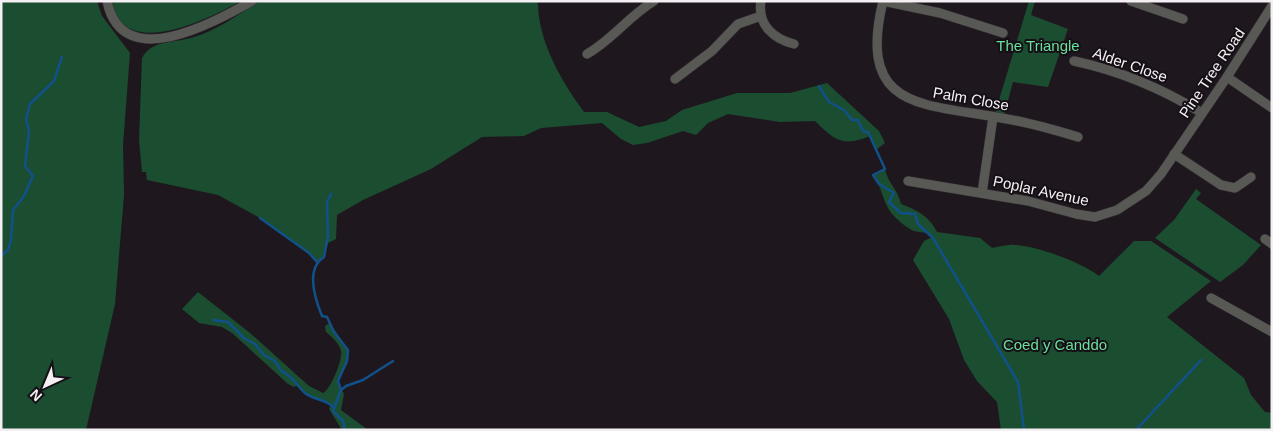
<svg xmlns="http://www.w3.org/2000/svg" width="1273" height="431" viewBox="0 0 1273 431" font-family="Helvetica,sans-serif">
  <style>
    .green { fill: #1b4d31 }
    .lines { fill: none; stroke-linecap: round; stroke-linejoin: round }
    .stream { stroke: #11518a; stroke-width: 2.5 }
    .minor-casing { stroke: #383238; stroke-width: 10 }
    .minor { stroke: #585955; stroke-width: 9 }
    .labels { text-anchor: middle; stroke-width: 4; stroke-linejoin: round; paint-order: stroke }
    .park-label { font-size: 15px; fill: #6bdf9c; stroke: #151015 }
    .street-label { font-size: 15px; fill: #f3eff3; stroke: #151015 }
  </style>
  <rect width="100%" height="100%" fill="#1e181e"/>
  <g class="green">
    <path d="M 1,1 L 97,1 L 102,16 L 130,53 L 123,145 L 124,195 L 115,304 L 86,430 L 1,430 Z"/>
    <path d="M 112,1 L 241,1 C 210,18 122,63 112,1 Z"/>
    <path d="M 260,1 L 537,1 C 539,7 538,11 539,17 C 544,51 564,85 584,112 L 607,112 L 639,127 L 666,121 L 682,110 L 737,93 L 790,93 L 827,83 L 879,131 L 885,143 L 876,150 L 870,136 C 843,147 835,141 815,121 L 780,122 L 728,114 L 708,123 L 696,135 L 683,131 L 647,143 L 633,145 L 621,139 L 602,123 L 541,128 L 524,136 L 482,137 L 431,169 L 363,200 L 337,215 L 336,239 L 328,243 L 324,257 L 317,262 L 309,253 L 260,218 L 218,195 L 147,180 L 146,172 L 142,172 L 139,140 L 142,58 C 152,39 177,43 194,37 C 218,30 239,14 260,1 Z"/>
    <path d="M 1029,1 L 1035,1 L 1031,15 L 1068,29 L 1048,87 L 1013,82 L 1004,115 L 995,113 Z"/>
    <path d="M 885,169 C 889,186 897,187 901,204 C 917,210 929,216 937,232 L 980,238 L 992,248 C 999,247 1008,244 1015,245 C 1037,246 1083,263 1099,276 L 1134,241 L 1151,241 L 1211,281 L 1167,317 L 1244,378 L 1251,395 L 1265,412 L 1272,413 L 1272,430 L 1001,430 L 997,402 L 977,381 L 964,360 L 949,319 L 913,260 L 924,241 L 932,237 C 926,231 922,233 914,231 C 908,229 899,221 895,217 C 882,204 883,188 873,175 Z"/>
    <path d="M 1196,189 L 1201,193 L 1196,199 L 1261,245 L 1243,265 L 1220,282 L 1155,238 L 1174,220 Z"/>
    <path d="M 198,292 L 250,333 L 309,386 L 323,393 C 331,389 343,359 341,351 C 339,343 332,337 326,332 L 325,326 L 330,323 L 348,350 L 347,361 L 338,381 L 344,394 L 341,410 L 368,430 L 342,430 L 329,409 L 331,404 L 306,394 L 298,385 L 294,387 L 288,384 L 232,333 L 222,327 L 199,323 L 182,309 Z"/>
  </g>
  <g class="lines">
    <g class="stream">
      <path d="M 819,86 L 829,102 L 844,110 L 852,120 L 858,120 L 863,131 L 868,132 L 885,169 L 873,175 L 879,184 L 894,193 L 889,202 L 901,213 L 915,214 L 918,224 L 933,238 L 1018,382 L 1024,430"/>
      <path d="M 331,194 L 327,202 L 328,236 L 324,257 C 305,269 315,299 322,316 L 327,317 L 334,332 L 348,350 L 347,361 L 338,381 L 341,390 L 333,411 L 343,421 L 345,430"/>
      <path d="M 260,218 L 309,253 L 317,262"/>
      <path d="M 1,256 L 8,250 L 11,240 L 13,210 L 24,196 L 33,176 L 25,166 L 29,130 L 26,119 L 30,104 L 54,81 L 62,57"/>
      <path d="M 213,320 L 228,322 L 245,339 L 255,344 L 264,355 L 275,361 L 281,371 C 292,375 297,386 305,393 C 313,400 326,399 333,407"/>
      <path d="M 341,390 L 346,386 L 363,380 L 393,361"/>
      <path d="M 1136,430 L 1201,360"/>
    </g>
    <g class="minor-casing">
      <g id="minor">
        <path d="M 107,1 C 122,74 213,23 252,1"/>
        <path d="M 761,1 C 757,25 774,39 794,44"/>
        <path d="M 883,1 C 856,113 926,103 1007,119 C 1031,123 1055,130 1078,137"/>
        <path d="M 883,1 L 940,13 L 1003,33"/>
        <path d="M 1131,1 L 1183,19"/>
        <path d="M 587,54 C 612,40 629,16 654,1"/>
        <path d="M 1074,61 C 1121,71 1161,88 1202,113"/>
        <path d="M 1227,77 L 1272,108"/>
        <path d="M 675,79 L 712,51 L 738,24 L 761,16"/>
        <path d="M 1174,154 L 1221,185 L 1235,188 L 1251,177"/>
        <path d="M 908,181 L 1028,201 L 1076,214 L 1095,217 L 1117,210 L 1146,191 L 1161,174 L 1227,77 L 1272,6"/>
        <path d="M 982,193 L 993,117"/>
        <path d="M 1265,239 L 1272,244"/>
        <path d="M 1211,298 L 1272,332"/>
      </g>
    </g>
    <use href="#minor" class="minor"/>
  </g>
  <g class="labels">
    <g class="park-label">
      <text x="1038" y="51">The Triangle</text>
      <text x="1055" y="350">Coed y Canddo</text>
    </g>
    <g class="street-label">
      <text transform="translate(1130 65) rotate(19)" y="5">Alder Close</text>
      <text transform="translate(1212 73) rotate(-56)" y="5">Pine Tree Road</text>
      <text transform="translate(971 99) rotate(10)" y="5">Palm Close</text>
      <text transform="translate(1041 191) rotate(12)" y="5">Poplar Avenue</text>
    </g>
  </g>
  <rect width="1273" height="431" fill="none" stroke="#f3eff3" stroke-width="5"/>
  <g transform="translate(45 386) rotate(224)" stroke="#151015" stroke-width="4" paint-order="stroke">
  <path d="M0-4L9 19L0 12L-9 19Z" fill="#f3eff3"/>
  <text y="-8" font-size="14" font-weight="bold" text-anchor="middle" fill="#f3eff3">N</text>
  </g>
</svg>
